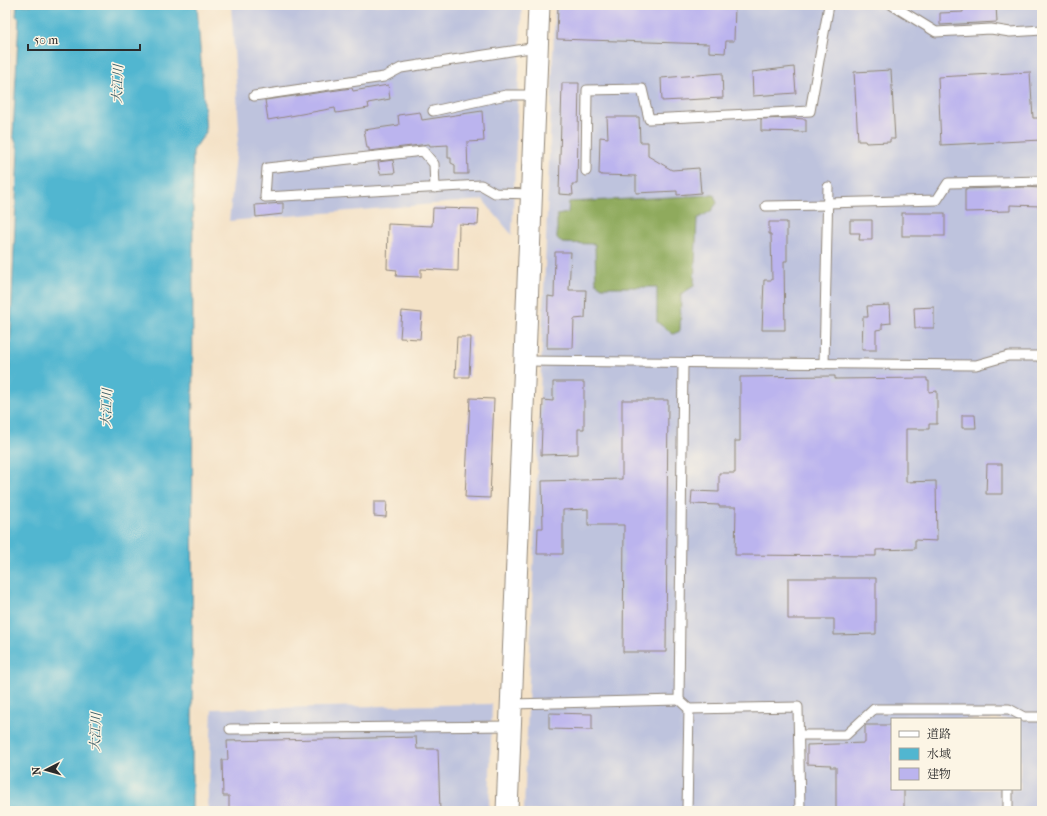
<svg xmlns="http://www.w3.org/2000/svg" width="1047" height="816" viewBox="0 0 1047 816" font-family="'IM FELL French Canon','Noto Serif JP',serif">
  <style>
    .industrial { fill: #bec3dd; fill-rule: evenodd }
    .forest { fill: #8faa5d; stroke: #5d6a44 }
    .water { fill: #51b6d0; stroke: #3e707e }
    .building { fill: #bbb4ee }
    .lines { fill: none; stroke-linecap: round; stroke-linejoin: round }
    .service-casing { stroke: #908679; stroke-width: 11 }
    .tertiary-casing { stroke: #908679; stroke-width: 23 }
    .service { stroke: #fff; stroke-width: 9 }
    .tertiary { stroke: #fff; stroke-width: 21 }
    .labels { text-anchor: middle; stroke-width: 3; stroke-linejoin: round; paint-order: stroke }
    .water-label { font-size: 13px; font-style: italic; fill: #385c65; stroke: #fcf5e5 }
  </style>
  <rect width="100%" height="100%" fill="#fcf5e5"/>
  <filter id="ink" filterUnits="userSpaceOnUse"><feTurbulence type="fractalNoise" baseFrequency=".025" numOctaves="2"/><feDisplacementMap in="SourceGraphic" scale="8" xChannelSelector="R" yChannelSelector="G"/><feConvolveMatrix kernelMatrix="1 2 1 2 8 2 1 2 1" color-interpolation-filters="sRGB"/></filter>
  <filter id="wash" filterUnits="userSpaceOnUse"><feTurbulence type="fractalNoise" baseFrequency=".012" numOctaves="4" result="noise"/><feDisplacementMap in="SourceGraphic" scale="16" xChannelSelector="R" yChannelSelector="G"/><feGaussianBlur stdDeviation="0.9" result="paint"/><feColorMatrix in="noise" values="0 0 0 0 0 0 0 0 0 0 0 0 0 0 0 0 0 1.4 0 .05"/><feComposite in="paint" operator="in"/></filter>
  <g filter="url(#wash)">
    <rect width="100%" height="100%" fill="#f4e2c7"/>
    <g class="industrial">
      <path d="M 5,5 L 12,5 L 5,145 Z"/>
      <path d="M 231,5 L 522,5 L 512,235 L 483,200 L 229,221 L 239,128 Z"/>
      <path d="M 555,5 L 1042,5 L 1042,811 L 524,811 ZM 892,719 L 1020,719 L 1020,789 L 892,789 Z"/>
      <path d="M 492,704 L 489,811 L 208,811 L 212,709 Z"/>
    </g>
    <path class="forest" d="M 714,195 L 717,203 L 711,211 L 697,219 L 694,286 L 681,294 L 680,331 L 673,334 L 657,322 L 657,287 L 602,287 L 596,283 L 595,244 L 562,243 L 557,238 L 557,215 L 568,213 L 569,202 Z"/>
    <path class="water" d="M 17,5 L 197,5 L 206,132 L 193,151 L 192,811 L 5,811 L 5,478 L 18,149 L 13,135 L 19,18 L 16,16 Z"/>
    <g id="blocks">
      <g class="building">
        <path d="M 558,5 L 735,5 L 734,41 L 726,41 L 725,53 L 709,52 L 709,44 L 557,39 Z"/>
        <path d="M 963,5 L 996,5 L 997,22 L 940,25 L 940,13 L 963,12 Z"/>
        <path d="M 794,67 L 796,93 L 753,96 L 752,72 Z"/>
        <path d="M 891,70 L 895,139 L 890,139 L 890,142 L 866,143 L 865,141 L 858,141 L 854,72 Z"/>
        <path d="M 1030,72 L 1033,118 L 1042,118 L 1042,140 L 941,145 L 938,77 Z"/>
        <path d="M 722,73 L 723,98 L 662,101 L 661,78 Z"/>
        <path d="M 562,83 L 579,83 L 577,184 L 572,184 L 573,195 L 559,194 Z"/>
        <path d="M 388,85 L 390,99 L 368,103 L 369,108 L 336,113 L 335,108 L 268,120 L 265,100 L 352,88 L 353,91 Z"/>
        <path d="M 482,111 L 484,141 L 467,142 L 468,174 L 455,174 L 455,165 L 451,163 L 451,158 L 448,158 L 448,145 L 430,146 L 429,144 L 369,151 L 369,148 L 367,148 L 364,130 L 399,125 L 398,115 L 420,112 L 422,120 Z"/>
        <path d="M 607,117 L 639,117 L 640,142 L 648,142 L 648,156 L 672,170 L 699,168 L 701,193 L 677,195 L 677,191 L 636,193 L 636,176 L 601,175 L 601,174 L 599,174 L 600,137 L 608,138 Z"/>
        <path d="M 788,118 L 806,119 L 806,132 L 761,131 L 761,119 Z"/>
        <path d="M 393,160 L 395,173 L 380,174 L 378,162 Z"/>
        <path d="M 1023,187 L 1042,188 L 1042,206 L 1010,205 L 1010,211 L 965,212 L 965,189 Z"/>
        <path d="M 283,203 L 283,214 L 256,217 L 255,205 Z"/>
        <path d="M 433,208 L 479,209 L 478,225 L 459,224 L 458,271 L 421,269 L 421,277 L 396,276 L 397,270 L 387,269 L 388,224 L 432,226 Z"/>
        <rect x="902" y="213" width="43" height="23"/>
        <path d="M 850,220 L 872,220 L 872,240 L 859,240 L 860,233 L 850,233 Z"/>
        <path d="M 769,222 L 787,222 L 787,261 L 784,261 L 785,330 L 762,330 L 764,280 L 772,280 L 771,234 L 769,234 Z"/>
        <path d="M 555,252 L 571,252 L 569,290 L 586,290 L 585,318 L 574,319 L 573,348 L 547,348 L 548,296 L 554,297 Z"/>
        <path d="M 890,305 L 891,323 L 882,324 L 882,329 L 876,330 L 876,350 L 862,350 L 863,317 L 868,317 L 867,306 Z"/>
        <path d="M 934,307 L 934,328 L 915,328 L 914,308 Z"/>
        <path d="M 402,311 L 422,313 L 420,339 L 400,338 Z"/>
        <path d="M 457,337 L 471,337 L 469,377 L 455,377 Z"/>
        <path d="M 835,376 L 835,379 L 927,378 L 927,381 L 929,381 L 929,392 L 937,391 L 937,424 L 929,424 L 929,429 L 906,429 L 906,482 L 936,481 L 937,541 L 915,540 L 915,549 L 876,550 L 876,556 L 735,555 L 736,507 L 719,507 L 719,505 L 691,504 L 692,491 L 719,492 L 719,473 L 735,473 L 735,441 L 740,441 L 740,377 Z"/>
        <path d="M 553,382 L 584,382 L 584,429 L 578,429 L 578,454 L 541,455 L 543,400 L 553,401 Z"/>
        <path d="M 470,398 L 494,399 L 490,498 L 465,497 Z"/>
        <path d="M 622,400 L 668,400 L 666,652 L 623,652 L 624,525 L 588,525 L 588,509 L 563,510 L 563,554 L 537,554 L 538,528 L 543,528 L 542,481 L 622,479 Z"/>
        <path d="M 962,415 L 975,415 L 976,428 L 962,428 Z"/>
        <path d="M 987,464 L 1002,464 L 1002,494 L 986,494 Z"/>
        <path d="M 374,502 L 387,502 L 386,517 L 374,516 Z"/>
        <path d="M 788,578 L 876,578 L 876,634 L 834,635 L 834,619 L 788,619 Z"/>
        <path d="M 549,713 L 592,714 L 592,730 L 549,729 Z"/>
        <path d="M 865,725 L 892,725 L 892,789 L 904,789 L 904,811 L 836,811 L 836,767 L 830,767 L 831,765 L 807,764 L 807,745 L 865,743 Z"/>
        <path d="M 416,737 L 417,749 L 438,749 L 440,811 L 229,811 L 229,796 L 223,796 L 222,760 L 228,760 L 227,741 Z"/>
      </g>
    </g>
  </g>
  <g filter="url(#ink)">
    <use href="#blocks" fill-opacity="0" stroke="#908679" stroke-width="1"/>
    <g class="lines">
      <g class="service-casing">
        <g id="service">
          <path d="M 892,5 L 936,32 L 991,29 L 1010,32 L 1042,30"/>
          <path d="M 254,96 L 384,77 L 401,68 L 537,47"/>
          <path d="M 433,111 L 506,95 L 535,95"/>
          <path d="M 586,171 L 587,90 L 642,89 L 649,119 L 810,111 L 829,5"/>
          <path d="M 435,188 L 434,164 L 423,151 L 267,168 L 265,197 L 481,185 L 495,193 L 532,194"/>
          <path d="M 827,203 L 937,200 L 948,183 L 1042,181"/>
          <path d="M 766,206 L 828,205"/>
          <path d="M 525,361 L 976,365 L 1008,356 L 1038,356 L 1042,358"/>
          <path d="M 824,364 L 828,187"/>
          <path d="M 679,700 L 689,709 L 798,707 L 800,811"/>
          <path d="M 511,704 L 679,700 L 683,363"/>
          <path d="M 230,729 L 510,726"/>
          <path d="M 799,735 L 846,735 L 874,709 L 1009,709 L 1024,717 L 1042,717"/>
          <path d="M 687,811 L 689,709"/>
          <path d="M 1008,811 L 1008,789"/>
        </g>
      </g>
      <g class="tertiary-casing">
        <path id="tertiary" d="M 507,811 L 539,5"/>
      </g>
      <use href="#service" class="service"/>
      <use href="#tertiary" class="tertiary"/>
    </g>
  </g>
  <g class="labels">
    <g class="water-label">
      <text transform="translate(117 84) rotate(-88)" y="5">大江川</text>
      <text transform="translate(106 408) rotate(-88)" y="5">大江川</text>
      <text transform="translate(95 732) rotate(-88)" y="5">大江川</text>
    </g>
  </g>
  <rect width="1047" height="816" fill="none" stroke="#fcf5e5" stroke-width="20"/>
  <rect x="891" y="718" width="130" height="72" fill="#fcf5e5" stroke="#a8a49b"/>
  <rect x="899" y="731" width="20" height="6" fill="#ffffff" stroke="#a8a49b"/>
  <text x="927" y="738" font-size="12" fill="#2b2b2b">道路</text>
  <rect x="899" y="748" width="20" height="12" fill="#51b6d0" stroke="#a8a49b"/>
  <text x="927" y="758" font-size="12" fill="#2b2b2b">水域</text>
  <rect x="899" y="768" width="20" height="12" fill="#bbb4ee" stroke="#a8a49b"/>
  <text x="927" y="778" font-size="12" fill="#2b2b2b">建物</text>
  <g transform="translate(46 770) rotate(264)" stroke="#fcf5e5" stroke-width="3" paint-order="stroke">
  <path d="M0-3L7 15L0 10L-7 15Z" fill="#2b2b2b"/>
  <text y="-6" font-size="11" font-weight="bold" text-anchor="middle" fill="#2b2b2b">N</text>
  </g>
  <path d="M28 44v6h112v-6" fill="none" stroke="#2b2b2b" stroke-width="2"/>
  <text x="34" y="44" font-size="12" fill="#2b2b2b" stroke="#fcf5e5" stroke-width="3" paint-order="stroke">50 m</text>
</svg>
